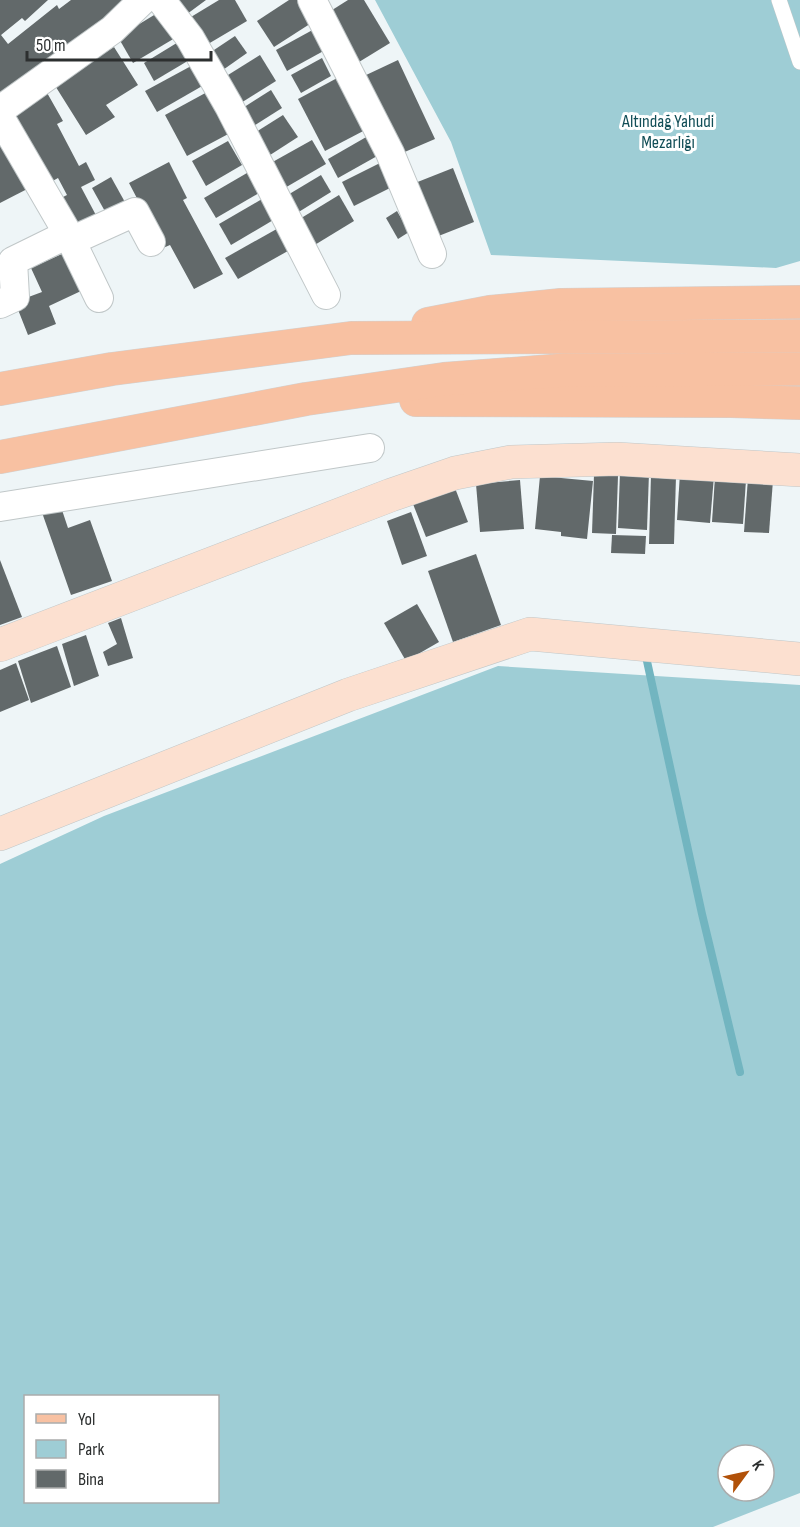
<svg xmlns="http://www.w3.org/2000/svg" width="800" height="1527" viewBox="0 0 800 1527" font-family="'Sofia Sans Condensed',sans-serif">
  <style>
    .green { fill: #9ecdd5; fill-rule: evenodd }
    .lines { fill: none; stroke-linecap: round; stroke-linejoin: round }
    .stream { stroke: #72b5c0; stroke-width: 8 }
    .building { fill: #62696a }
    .lane-casing { stroke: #c0c7c8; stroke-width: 16 }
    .street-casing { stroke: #c0c7c8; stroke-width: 30 }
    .secondary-casing { stroke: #c0c7c8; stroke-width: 34 }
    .primary-casing { stroke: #d1d1d1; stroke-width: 34 }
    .lane { stroke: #fff; stroke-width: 15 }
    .street { stroke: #fff; stroke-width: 28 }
    .secondary { stroke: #fce0d0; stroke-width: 33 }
    .primary { stroke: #f8c1a2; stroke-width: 33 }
    .labels { text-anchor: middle; stroke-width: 6; stroke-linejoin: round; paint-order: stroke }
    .park-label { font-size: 18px; fill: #124e57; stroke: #fff }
  </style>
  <rect width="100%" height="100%" fill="#eef5f7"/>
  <g class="green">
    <path d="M 375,0 L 800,0 L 800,261 L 776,268 L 491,255 L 451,142 Z"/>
    <path d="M 498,666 L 800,685 L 800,1493 L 713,1527 L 0,1527 L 0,864 L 104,816 ZM 26,1396 L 218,1396 L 218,1502 L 26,1502 ZM 728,1455 L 764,1455 L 764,1491 L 728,1491 Z"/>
  </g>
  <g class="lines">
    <path class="stream" d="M 645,652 L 702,914 L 740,1072"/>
  </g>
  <g class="building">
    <path d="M 0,0 L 48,0 L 25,21 L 22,18 L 1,35 L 8,44 L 57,5 L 59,9 L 71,0 L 129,0 L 0,103 Z"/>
    <path d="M 171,0 L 206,0 L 183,17 Z"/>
    <path d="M 219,0 L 235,0 L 247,21 L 203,47 L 186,20 Z"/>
    <path d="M 289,0 L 303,0 L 316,20 L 274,47 L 257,21 Z"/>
    <path d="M 348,0 L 364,0 L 390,43 L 359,62 L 329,12 Z"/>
    <path d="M 164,9 L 180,35 L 133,63 L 118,37 Z"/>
    <path d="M 318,27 L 329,48 L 287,71 L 276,50 Z"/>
    <path d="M 235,36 L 247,53 L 220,72 L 208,54 Z"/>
    <path d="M 180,41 L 191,59 L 154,81 L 144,63 Z"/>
    <path d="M 114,47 L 138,85 L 106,105 L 115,117 L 86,135 L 54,84 Z"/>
    <path d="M 260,55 L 276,81 L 236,106 L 220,80 Z"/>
    <path d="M 322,58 L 331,76 L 301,93 L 291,75 Z"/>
    <path d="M 398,60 L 435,139 L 400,154 L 364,76 Z"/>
    <path d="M 193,65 L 204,85 L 157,112 L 145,91 Z"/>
    <path d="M 341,76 L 369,128 L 325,151 L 298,99 Z"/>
    <path d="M 271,90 L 282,108 L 249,129 L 238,111 Z"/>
    <path d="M 46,91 L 63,121 L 57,124 L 79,166 L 86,162 L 95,180 L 81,187 L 98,219 L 76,231 L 59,199 L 67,195 L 58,178 L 49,183 L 9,110 Z"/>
    <path d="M 209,91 L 232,132 L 187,156 L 165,115 Z"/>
    <path d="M 283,115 L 298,137 L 267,157 L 253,134 Z"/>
    <path d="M 0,125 L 33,186 L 0,203 Z"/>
    <path d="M 368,136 L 379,155 L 338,178 L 328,159 Z"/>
    <path d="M 312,140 L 326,164 L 283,189 L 269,164 Z"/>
    <path d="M 228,141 L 242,165 L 206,186 L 192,161 Z"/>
    <path d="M 169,162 L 187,198 L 183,200 L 223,274 L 194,289 L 170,245 L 163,248 L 129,183 Z"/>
    <path d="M 380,163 L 392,187 L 354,206 L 342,182 Z"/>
    <path d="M 453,168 L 474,222 L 436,237 L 415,183 Z"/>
    <path d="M 247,173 L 259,193 L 216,218 L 204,198 Z"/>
    <path d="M 321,175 L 331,192 L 297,213 L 286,196 Z"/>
    <path d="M 111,177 L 126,204 L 107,215 L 92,188 Z"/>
    <path d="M 339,195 L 354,221 L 313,246 L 298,220 Z"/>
    <path d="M 262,199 L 275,219 L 231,245 L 219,224 Z"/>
    <path d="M 397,211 L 409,232 L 398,239 L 386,218 Z"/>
    <path d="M 282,226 L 295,247 L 238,279 L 225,258 Z"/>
    <path d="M 64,253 L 81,291 L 49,306 L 56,324 L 28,335 L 15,302 L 42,292 L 31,268 Z"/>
    <path d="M 620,472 L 649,473 L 647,530 L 618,528 Z"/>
    <path d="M 680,473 L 714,476 L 710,523 L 677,520 Z"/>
    <path d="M 594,475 L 618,476 L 616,534 L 592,533 Z"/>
    <path d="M 651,475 L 676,476 L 674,544 L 649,544 Z"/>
    <path d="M 540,476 L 593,481 L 587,539 L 561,536 L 561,532 L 535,529 Z"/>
    <path d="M 715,477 L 746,480 L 743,524 L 712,522 Z"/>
    <path d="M 748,478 L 773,480 L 769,533 L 744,532 Z"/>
    <path d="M 520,480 L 524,529 L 480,532 L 476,484 Z"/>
    <path d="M 455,488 L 468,522 L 426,537 L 413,504 Z"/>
    <path d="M 58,498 L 68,528 L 90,520 L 112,581 L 71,595 L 39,504 Z"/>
    <path d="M 411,512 L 427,556 L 402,565 L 387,521 Z"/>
    <path d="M 612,535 L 646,536 L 645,554 L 611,553 Z"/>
    <path d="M 476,554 L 501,625 L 453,642 L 428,571 Z"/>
    <path d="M 0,560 L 22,617 L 0,625 Z"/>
    <path d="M 417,604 L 439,642 L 406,661 L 384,623 Z"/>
    <path d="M 121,618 L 133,658 L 108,666 L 103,652 L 117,644 L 108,623 Z"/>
    <path d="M 86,635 L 99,676 L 74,686 L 62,644 Z"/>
    <path d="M 57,646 L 71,687 L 31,703 L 18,661 Z"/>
    <path d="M 16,663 L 29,700 L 0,712 L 0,670 Z"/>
  </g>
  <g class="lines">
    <g class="lane-casing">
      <path id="lane" d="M 779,0 L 800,62"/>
    </g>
    <g class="street-casing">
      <g id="street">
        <path d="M 161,0 L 190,38 L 229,106 L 326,295"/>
        <path d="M 312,0 L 390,153 L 432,254"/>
        <path d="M 0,110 L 112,30 L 143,0"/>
        <path d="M 0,117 L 68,234 L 99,298"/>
        <path d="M 71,241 L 135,212 L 151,242"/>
        <path d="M 0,304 L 15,297 L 13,261 L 68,234"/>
        <path d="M 0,507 L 370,448"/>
      </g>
    </g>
    <g class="secondary-casing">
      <g id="secondary">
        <path d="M 0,645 L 391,495 L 455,473 L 511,462 L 617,459 L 800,470"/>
        <path d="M 0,834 L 348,695 L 530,634 L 800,659"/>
      </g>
    </g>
    <g class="primary-casing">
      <g id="primary">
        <path d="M 428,324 L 490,312 L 561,305 L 800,302"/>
        <path d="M 0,389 L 112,369 L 351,338 L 800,336"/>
        <path d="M 416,400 L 731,401 L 800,403"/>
        <path d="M 0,457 L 306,399 L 444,379 L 565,370 L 800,369"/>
      </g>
    </g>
    <use href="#lane" class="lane"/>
    <use href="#street" class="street"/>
    <use href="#secondary" class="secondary"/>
    <use href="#primary" class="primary"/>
  </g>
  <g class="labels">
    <g class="park-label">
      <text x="668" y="127">Altındağ Yahudi<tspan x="668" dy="21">Mezarlığı</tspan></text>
    </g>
  </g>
  <rect x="24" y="1395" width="195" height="108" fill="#ffffff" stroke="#abacac" stroke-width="1.5"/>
  <rect x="36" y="1414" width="30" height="9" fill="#f8c1a2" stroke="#abacac" stroke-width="1.5"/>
  <text x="78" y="1425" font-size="18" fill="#2c2f2f">Yol</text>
  <rect x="36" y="1440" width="30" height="18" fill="#9ecdd5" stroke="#abacac" stroke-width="1.5"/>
  <text x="78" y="1455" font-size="18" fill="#2c2f2f">Park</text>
  <rect x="36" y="1470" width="30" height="18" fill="#62696a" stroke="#abacac" stroke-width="1.5"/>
  <text x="78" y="1485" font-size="18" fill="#2c2f2f">Bina</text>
  <g transform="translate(746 1473) rotate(57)"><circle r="28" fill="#ffffff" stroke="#abacac" stroke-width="1.5"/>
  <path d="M0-4.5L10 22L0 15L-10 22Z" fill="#b15109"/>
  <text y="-9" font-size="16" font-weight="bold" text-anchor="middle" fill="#2c2f2f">K</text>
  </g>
  <path d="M27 51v9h184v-9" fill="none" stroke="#2c2f2f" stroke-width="3"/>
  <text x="36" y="51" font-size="18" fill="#2c2f2f" stroke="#ffffff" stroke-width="4.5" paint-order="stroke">50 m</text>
</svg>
